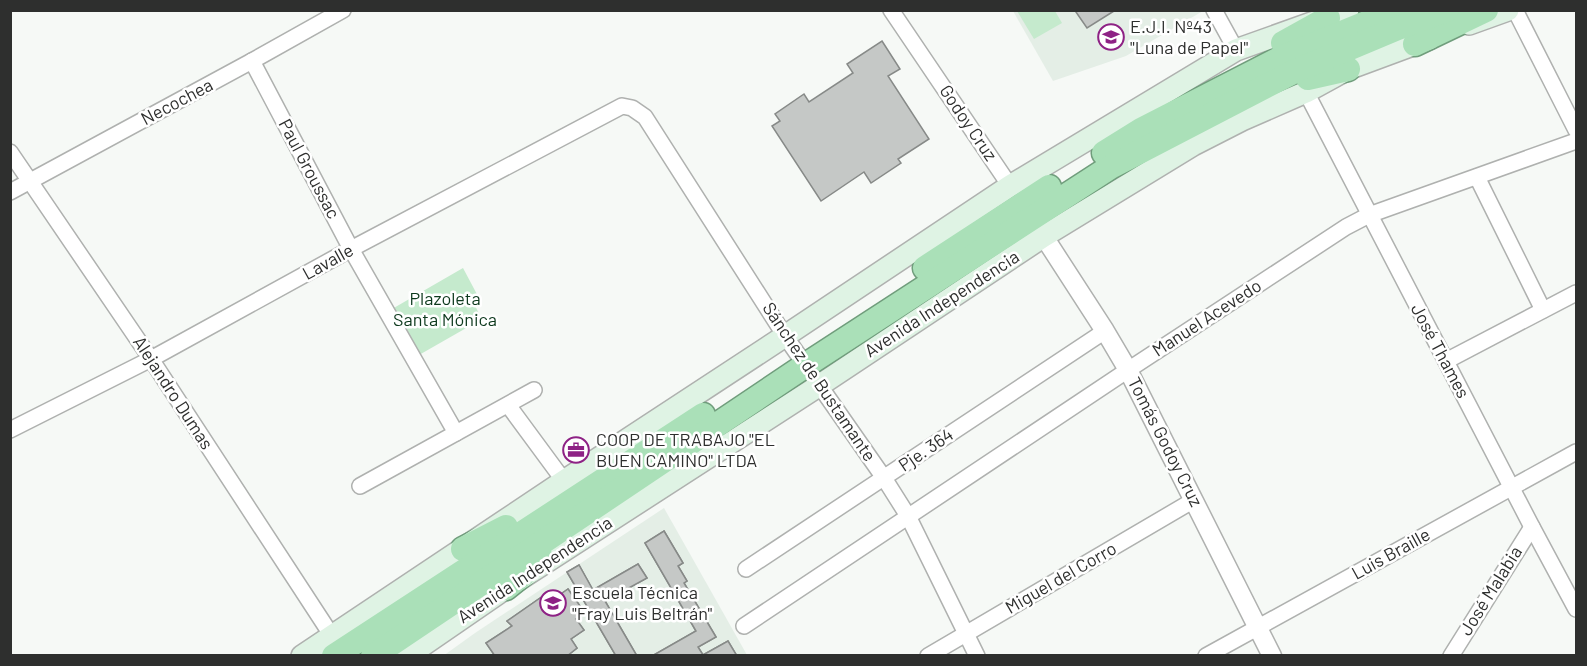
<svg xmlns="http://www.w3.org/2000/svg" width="1587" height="666" viewBox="0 0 1587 666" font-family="Barlow,sans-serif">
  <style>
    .built { fill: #e4eee6 }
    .green { fill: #c5eacd }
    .building { fill: #c5c8c6; stroke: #878a88; stroke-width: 1.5 }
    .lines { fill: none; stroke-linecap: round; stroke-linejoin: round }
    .minor-casing { stroke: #afb1af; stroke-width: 18 }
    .tertiary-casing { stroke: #afb1af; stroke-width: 21 }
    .secondary-casing { stroke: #afb1af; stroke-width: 24 }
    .trunk-casing { stroke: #709d7c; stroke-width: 27 }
    .minor { stroke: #fff; stroke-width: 15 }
    .tertiary { stroke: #fff; stroke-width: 18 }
    .secondary { stroke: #dff3e4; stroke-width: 21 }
    .trunk { stroke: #aae0b8; stroke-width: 24 }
    .labels { text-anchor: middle; stroke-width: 5; stroke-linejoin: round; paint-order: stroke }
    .poi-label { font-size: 18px; fill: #2e2f2e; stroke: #fff; text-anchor: start }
    .street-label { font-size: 18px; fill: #2e2f2e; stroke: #fff }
    .park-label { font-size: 18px; fill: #0d391d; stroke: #fff }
  </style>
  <rect width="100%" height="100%" fill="#f6f9f6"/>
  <g class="built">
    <path d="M 1013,11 L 1203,11 L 1126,56 L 1053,81 Z"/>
    <path d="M 664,508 L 747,655 L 443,656 L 475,633 Z"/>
  </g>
  <g class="green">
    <path d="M 1017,11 L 1055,11 L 1062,23 L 1034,39 Z"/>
    <path d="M 463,268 L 480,300 L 474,304 L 482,319 L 419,355 L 392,309 Z"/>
  </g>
  <g class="building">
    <path d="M 1078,10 L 1114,10 L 1114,11 L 1087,28 L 1076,12 Z"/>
    <path d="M 882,41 L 900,69 L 888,76 L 929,139 L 898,159 L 901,163 L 871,183 L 864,172 L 821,201 L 772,126 L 780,121 L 775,114 L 804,94 L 809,102 L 853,73 L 847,64 Z"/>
    <path d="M 664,531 L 683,563 L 678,566 L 687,581 L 684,583 L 716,637 L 698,647 L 703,655 L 728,641 L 737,656 L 692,656 L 690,653 L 685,656 L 652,656 L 696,631 L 645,543 Z"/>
    <path d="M 664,531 L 683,563 L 678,566 L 687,581 L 684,583 L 716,637 L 698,647 L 703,655 L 728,641 L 737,656 L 652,656 L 696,631 L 645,543 Z"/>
    <path d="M 638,564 L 647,578 L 605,601 L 637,656 L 616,656 L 567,572 L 579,565 L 593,590 Z"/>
    <path d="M 638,564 L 647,578 L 605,601 L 637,656 L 616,656 L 567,572 L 579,565 L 593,590 Z"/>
    <path d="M 568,589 L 585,613 L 576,619 L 584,630 L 571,639 L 577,648 L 567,656 L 495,656 L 486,643 L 512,626 L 507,621 L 543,596 L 548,603 Z"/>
    <path d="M 568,589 L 585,613 L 576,619 L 584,630 L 571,639 L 577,648 L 567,656 L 495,656 L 486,643 L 512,626 L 507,621 L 543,596 L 548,603 Z"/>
  </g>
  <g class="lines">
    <g class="minor-casing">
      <g id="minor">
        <path d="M 891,10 L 1010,186"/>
        <path d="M 1214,10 L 1236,50"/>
        <path d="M 1515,10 L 1576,130"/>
        <path d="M 252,61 L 351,249 L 456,433"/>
        <path d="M 1306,92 L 1532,527 L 1576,609"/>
        <path d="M 10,152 L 151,359 L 332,636"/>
        <path d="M 1477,177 L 1543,310"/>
        <path d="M 10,192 L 252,61 L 343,10"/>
        <path d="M 1446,361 L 1576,293"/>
        <path d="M 508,405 L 564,481"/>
        <path d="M 10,430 L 151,359 L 351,249 L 622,106 L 632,108 L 645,117 L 785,336 L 884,478 L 908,516 L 977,656"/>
        <path d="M 360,486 L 534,390"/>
        <path d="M 746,569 L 1105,331"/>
        <path d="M 744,626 L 1128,370 L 1346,227 L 1369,215 L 1576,141"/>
        <path d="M 928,656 L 1194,500"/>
        <path d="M 1206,656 L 1576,452"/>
        <path d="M 1451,656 L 1532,527"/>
      </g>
    </g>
    <g class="tertiary-casing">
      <path id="tertiary" d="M 1037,226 L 1105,331 L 1128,370 L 1272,656"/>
    </g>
    <g class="secondary-casing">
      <g id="secondary">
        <path d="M 1469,24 L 1508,10"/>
        <path d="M 302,656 L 564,481 L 785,336 L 1010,186 L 1236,50 L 1348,10"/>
        <path d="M 407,656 L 506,588 L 820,385 L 1044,236 L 1193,145 L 1242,120 L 1306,92 L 1348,69 L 1429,39"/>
      </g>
    </g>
    <g class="trunk-casing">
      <g id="trunk">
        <path d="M 1283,43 L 1328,18"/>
        <path d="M 1415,44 L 1486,10"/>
        <path d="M 1308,78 L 1348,69"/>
        <path d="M 1104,153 L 1141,130 L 1285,56 L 1398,10"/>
        <path d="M 925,268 L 1049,187"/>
        <path d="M 463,549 L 506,527"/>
        <path d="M 506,588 L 542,559"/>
        <path d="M 334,656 L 703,415"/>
        <path d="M 373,656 L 806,365 L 1112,166 L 1293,72 L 1398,28 L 1447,10"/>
      </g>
    </g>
    <use href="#minor" class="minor"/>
    <use href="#tertiary" class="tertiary"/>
    <use href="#secondary" class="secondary"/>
    <use href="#trunk" class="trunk"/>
  </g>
  <defs>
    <g id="school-ring" transform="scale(1.35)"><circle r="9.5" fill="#fff" stroke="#8e2285" stroke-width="1.5"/><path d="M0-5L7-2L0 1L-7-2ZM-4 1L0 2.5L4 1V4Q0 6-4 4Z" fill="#8e2285"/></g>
    <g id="office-ring" transform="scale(1.35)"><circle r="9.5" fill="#fff" stroke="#8e2285" stroke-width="1.5"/><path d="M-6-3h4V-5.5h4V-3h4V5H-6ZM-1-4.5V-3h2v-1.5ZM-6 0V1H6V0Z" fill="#8e2285"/></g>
  </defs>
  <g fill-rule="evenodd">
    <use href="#school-ring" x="1111" y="37"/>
    <use href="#office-ring" x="576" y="450"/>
    <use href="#school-ring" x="553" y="603"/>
  </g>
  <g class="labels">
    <g class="poi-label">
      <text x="1130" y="33">E.J.I. Nº43<tspan x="1130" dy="21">"Luna de Papel"</tspan></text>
      <text x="596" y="446">COOP DE TRABAJO "EL<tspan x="596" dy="21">BUEN CAMINO" LTDA</tspan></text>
      <text x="572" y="599">Escuela Técnica<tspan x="572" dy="21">"Fray Luis Beltrán"</tspan></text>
    </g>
    <g class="street-label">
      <text transform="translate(177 102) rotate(-28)" y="6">Necochea</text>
      <text transform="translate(968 123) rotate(56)" y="6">Godoy Cruz</text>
      <text transform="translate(309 169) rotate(62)" y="6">Paul Groussac</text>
      <text transform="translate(328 262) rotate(-29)" y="6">Lavalle</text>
      <text transform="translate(942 304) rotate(-33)" y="6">Avenida Independencia</text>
      <text transform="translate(1207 318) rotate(-33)" y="6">Manuel Acevedo</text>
      <text transform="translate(1440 351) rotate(62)" y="6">José Thames</text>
      <text transform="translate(819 382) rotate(56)" y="6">Sánchez de Bustamante</text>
      <text transform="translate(173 393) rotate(57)" y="6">Alejandro Dumas</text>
      <text transform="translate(1165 442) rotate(63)" y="6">Tomás Godoy Cruz</text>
      <text transform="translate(926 450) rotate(-34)" y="6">Pje. 364</text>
      <text transform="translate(1391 554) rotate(-29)" y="6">Luis Braille</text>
      <text transform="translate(535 570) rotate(-33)" y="6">Avenida Independencia</text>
      <text transform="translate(1061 578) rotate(-30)" y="6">Miguel del Corro</text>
      <text transform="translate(1491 591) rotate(-58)" y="6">José Malabia</text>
    </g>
    <g class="park-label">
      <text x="445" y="305">Plazoleta<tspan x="445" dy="21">Santa Mónica</tspan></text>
    </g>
  </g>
  <rect width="1587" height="666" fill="none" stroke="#2e2f2e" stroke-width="24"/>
</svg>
